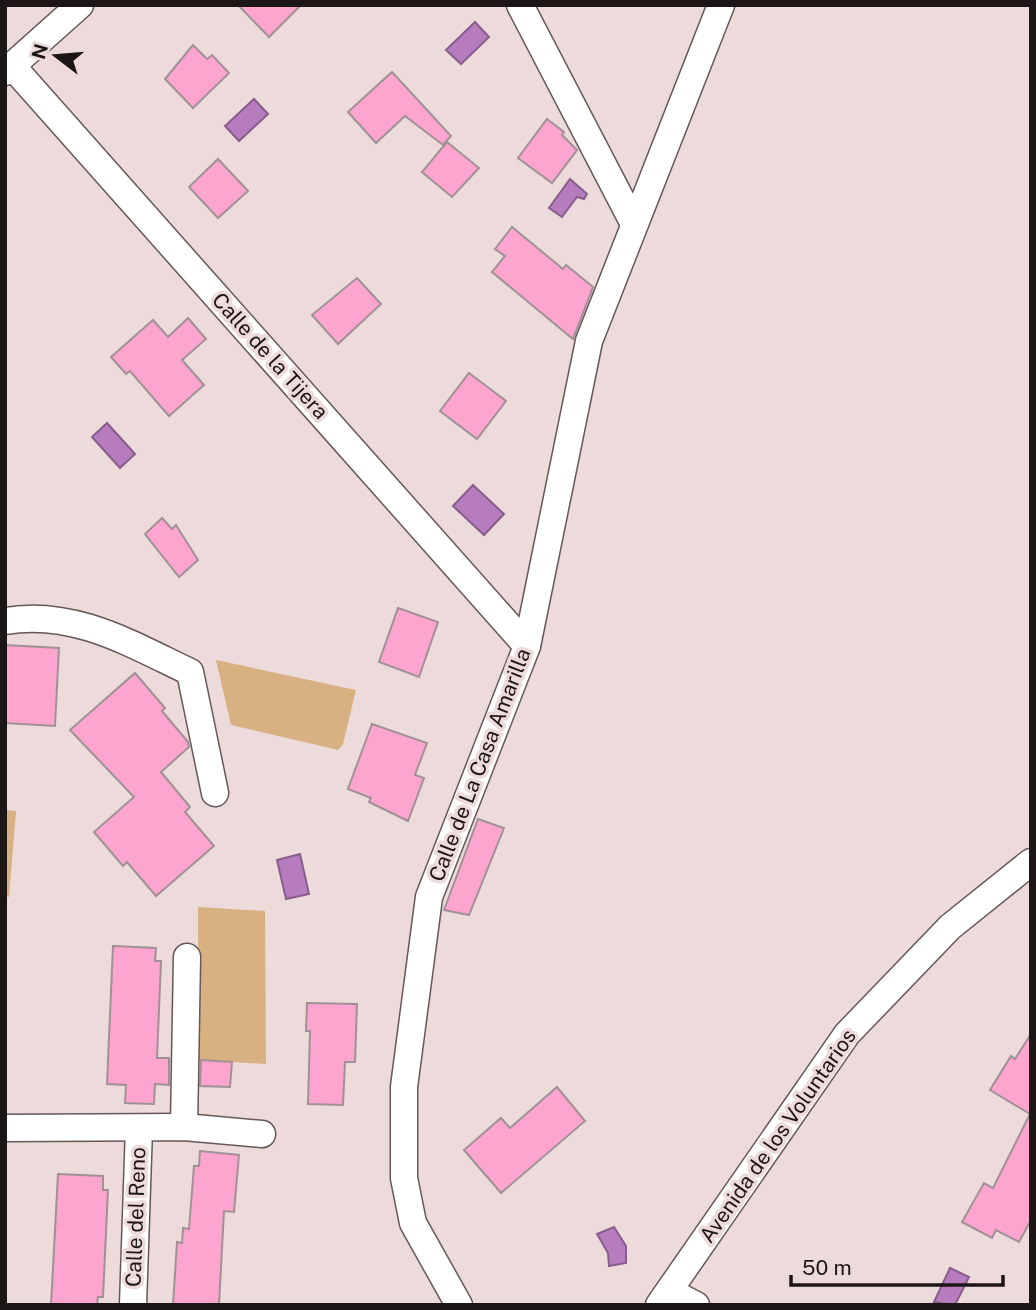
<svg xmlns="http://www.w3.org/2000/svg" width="1036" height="1310" viewBox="0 0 1036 1310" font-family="'Public Sans',sans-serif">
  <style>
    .green { fill: #d7b181 }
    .water { fill: #b77cbd; stroke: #885d8b; stroke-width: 2 }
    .building { fill: #fda5ce; stroke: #a09197; stroke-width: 2 }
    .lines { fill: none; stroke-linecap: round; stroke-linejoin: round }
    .minor-casing { stroke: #675757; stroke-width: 29 }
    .minor { stroke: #fff; stroke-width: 26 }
    .labels { text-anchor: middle; stroke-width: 7; stroke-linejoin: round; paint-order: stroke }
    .street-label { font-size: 21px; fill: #1c1616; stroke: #eddada }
  </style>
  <rect width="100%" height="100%" fill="#eddada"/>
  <g class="green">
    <path d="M 216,660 L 356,690 L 343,744 L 338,750 L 231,725 Z"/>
    <path d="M 5,810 L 16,811 L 9,897 L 5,896 Z"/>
    <path d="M 198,907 L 265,911 L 266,1064 L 198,1060 Z"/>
  </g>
  <g class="water">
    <path d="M 475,22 L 489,37 L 461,64 L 446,50 Z"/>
    <path d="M 254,99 L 268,114 L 239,141 L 225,126 Z"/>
    <path d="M 570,179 L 587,194 L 584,199 L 577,197 L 562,217 L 549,208 Z"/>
    <path d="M 107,423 L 135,454 L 120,468 L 92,437 Z"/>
    <path d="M 473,485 L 504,514 L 484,535 L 453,506 Z"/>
    <path d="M 300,854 L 309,894 L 286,899 L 277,860 Z"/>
    <path d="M 614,1227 L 626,1246 L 626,1263 L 609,1266 L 608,1253 L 597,1234 Z"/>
    <path d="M 950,1268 L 969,1277 L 955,1305 L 934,1302 Z"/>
  </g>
  <g class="building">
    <path d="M 238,5 L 301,5 L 269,37 Z"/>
    <path d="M 193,45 L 207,59 L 212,55 L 229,73 L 193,108 L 165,79 Z"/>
    <path d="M 392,72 L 451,136 L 443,145 L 405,116 L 376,143 L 348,112 Z"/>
    <path d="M 547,119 L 564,132 L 562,135 L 577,150 L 552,183 L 518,158 Z"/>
    <path d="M 447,142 L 479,168 L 452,197 L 422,172 Z"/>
    <path d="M 218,159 L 248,191 L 218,218 L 189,187 Z"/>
    <path d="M 512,227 L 563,269 L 566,265 L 593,287 L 573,339 L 492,272 L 505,256 L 495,249 Z"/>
    <path d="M 357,278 L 381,304 L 338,344 L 312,315 Z"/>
    <path d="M 188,318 L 206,339 L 182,360 L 204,385 L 169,416 L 130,371 L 126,374 L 111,357 L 153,320 L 168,337 Z"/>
    <path d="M 469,373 L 506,401 L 477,439 L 440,411 Z"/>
    <path d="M 162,518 L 172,529 L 176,525 L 198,560 L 179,577 L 145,534 Z"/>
    <path d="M 398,608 L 438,622 L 419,677 L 379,662 Z"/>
    <path d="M 5,645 L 59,648 L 55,726 L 5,723 Z"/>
    <path d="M 135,673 L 165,708 L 162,711 L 188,742 L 189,747 L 161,772 L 190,807 L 185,812 L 214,846 L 156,896 L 127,862 L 123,866 L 94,832 L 134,797 L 70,730 Z"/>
    <path d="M 372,724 L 427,743 L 415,775 L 424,778 L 408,821 L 369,802 L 371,798 L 348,789 Z"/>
    <path d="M 478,819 L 504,828 L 469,915 L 444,910 Z"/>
    <path d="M 113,946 L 156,948 L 155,961 L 161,961 L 157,1058 L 169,1058 L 169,1085 L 155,1084 L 154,1104 L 125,1103 L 126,1085 L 107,1084 Z"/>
    <path d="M 307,1003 L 357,1004 L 355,1062 L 345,1062 L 343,1105 L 308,1104 L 310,1031 L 306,1031 Z"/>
    <path d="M 1031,1034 L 1031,1220 L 1019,1242 L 996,1230 L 992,1238 L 962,1222 L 984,1183 L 993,1188 L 1030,1114 L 990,1090 L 1011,1056 L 1015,1059 Z"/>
    <path d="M 201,1060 L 232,1062 L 230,1087 L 200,1086 Z"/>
    <path d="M 557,1087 L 585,1121 L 501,1193 L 464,1150 L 501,1118 L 510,1128 Z"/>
    <path d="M 200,1151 L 239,1155 L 234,1212 L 224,1211 L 219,1305 L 173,1305 L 177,1242 L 182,1243 L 183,1228 L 189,1229 L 194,1166 L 199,1166 Z"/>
    <path d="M 58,1174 L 103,1176 L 103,1190 L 108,1190 L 103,1297 L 98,1297 L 97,1305 L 51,1305 Z"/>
  </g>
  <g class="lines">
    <g class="minor-casing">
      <g id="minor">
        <path d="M 520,5 L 634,224"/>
        <path d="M 12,66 L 527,646"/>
        <path d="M 5,72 L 80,5"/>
        <path d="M 5,621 C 73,609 131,644 190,672 L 215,793"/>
        <path d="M 184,1127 L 187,957"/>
        <path d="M 5,1128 L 184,1127 L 262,1134"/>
        <path d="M 669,1291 L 696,1305"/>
        <path d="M 133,1305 L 139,1128"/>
        <path d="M 459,1305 L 413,1223 L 404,1178 L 404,1087 L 429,897 L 527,646 L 589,341 L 721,5"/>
        <path d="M 659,1305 L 847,1034 L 950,927 L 1031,862"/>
      </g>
    </g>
    <use href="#minor" class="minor"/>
  </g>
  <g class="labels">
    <g class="street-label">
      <text transform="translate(270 356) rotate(48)" y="7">Calle de la Tijera</text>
      <text transform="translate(480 765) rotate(-69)" y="7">Calle de La Casa Amarilla</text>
      <text transform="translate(778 1136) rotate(-55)" y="7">Avenida de los Voluntarios</text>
      <text transform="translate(136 1217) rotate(-88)" y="7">Calle del Reno</text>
    </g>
  </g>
  <rect width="1036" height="1310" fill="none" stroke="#1c1616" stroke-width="14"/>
  <g transform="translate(56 56) rotate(286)" stroke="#eddada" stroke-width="5" paint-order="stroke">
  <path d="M0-5L12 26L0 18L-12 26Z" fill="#1c1616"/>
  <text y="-10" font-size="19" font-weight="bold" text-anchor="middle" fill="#1c1616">N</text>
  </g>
  <path d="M791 1275v10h212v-10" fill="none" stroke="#1c1616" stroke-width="3.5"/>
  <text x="802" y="1275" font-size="21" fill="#1c1616" stroke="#eddada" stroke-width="5" paint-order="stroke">50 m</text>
</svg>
